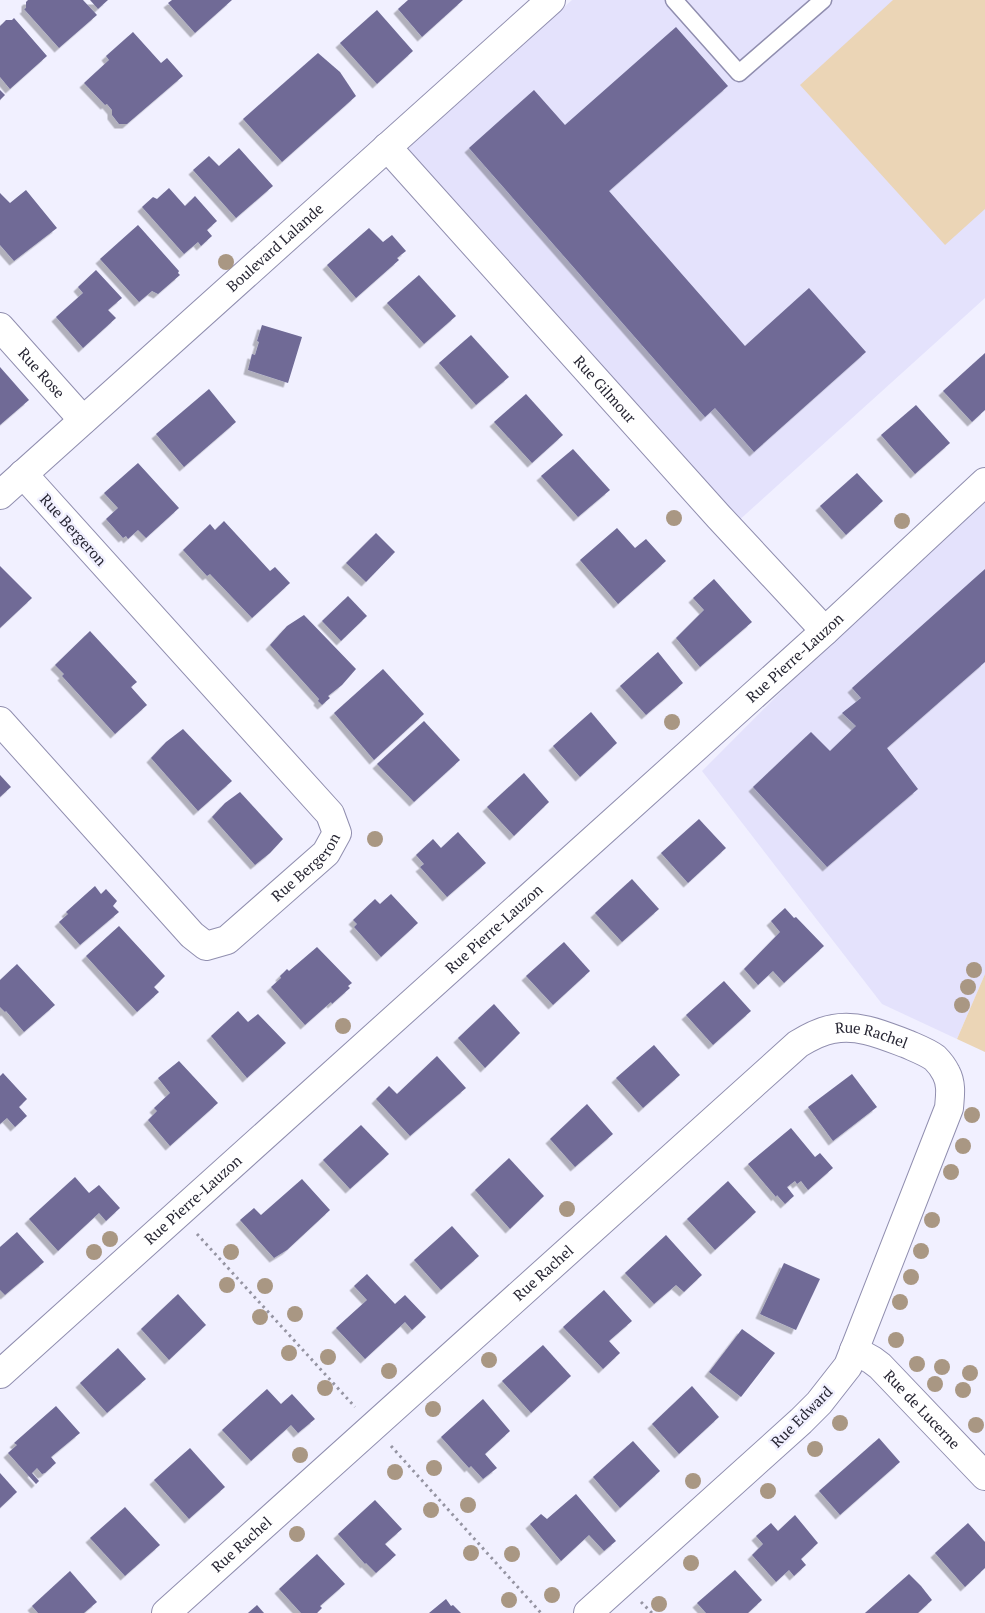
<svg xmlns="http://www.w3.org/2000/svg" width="985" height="1613" viewBox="0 0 985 1613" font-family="'PT Serif',serif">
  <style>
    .built { fill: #e4e2fc }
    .green { fill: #ebd5b6 }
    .building { fill: #6f6b96; filter: url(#shadow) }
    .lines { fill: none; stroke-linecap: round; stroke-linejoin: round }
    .service-casing { stroke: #908eaf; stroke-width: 19 }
    .minor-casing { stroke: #908eaf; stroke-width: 30 }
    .path { stroke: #9594a2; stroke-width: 3; stroke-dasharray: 2.5 4; stroke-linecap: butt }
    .service { stroke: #fff; stroke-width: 16 }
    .minor { stroke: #fff; stroke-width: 28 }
    .tree { fill: #a99783 }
    .labels { text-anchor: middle; stroke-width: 5; stroke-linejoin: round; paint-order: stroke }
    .street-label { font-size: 15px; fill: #272633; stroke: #f1f0ff }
  </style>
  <defs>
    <filter id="shadow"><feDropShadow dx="-4.5" dy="4.5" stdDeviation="0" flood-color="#0004"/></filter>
  </defs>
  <rect width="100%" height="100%" fill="#f1f0ff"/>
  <g class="built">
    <path d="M 572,0 L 985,0 L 985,298 L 736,523 L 404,152 Z"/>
    <path d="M 985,487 L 985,974 L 957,1039 L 882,1004 L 702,771 Z"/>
  </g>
  <g class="green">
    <path d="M 893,0 L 985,0 L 985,209 L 945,245 L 800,85 Z"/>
    <path d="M 985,974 L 985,1052 L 957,1039 Z"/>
  </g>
  <g class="building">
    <path d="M 28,0 L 83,0 L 97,15 L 59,48 L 24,9 L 26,8 L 26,2 Z"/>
    <path d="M 90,0 L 108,0 L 98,9 Z"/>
    <path d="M 172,0 L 232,0 L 195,33 L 168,3 Z"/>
    <path d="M 408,0 L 463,0 L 422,37 L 398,9 Z"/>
    <path d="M 377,10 L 413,51 L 377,84 L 340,43 Z"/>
    <path d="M 14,18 L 47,56 L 10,89 L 0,77 L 0,26 L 6,20 L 12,20 Z"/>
    <path d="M 676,27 L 728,86 L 609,191 L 745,346 L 809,288 L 866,352 L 754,452 L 715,408 L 705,417 L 469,148 L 534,90 L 565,125 Z"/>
    <path d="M 133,32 L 161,63 L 167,58 L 183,76 L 127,124 L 119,124 L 112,115 L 112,110 L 107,104 L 105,105 L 84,83 L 109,60 L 106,56 Z"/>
    <path d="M 318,53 L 340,72 L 356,96 L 282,162 L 243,119 Z"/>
    <path d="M 0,90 L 5,95 L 0,100 Z"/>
    <path d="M 239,148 L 273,186 L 236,218 L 193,170 L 209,156 L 219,166 Z"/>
    <path d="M 169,188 L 185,206 L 195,196 L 217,221 L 207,230 L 212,236 L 201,246 L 198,242 L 184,254 L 142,207 L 153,197 L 157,199 Z"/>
    <path d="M 26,190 L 57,228 L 14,261 L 0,245 L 0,193 L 10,203 Z"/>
    <path d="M 138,225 L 179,271 L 178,273 L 180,275 L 158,294 L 152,291 L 139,302 L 100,259 Z"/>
    <path d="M 369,228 L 383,242 L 392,235 L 406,251 L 397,258 L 399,260 L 356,298 L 327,265 Z"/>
    <path d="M 96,270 L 122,298 L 108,310 L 116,318 L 83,348 L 56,317 L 83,293 L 78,287 Z"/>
    <path d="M 419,275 L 456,316 L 424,344 L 387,303 Z"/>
    <path d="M 262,325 L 302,337 L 288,383 L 248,370 L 252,354 L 255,355 L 259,342 L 257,341 Z"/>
    <path d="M 471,335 L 509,377 L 476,405 L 439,363 Z"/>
    <path d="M 985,353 L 985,410 L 972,422 L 943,391 Z"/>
    <path d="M 0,367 L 29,400 L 0,425 Z"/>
    <path d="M 209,389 L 236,422 L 184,467 L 156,434 Z"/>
    <path d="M 526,394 L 563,435 L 532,463 L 494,422 Z"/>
    <path d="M 916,405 L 950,443 L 915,474 L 881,435 Z"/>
    <path d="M 573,449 L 610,490 L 578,517 L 541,476 Z"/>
    <path d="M 138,463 L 179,508 L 146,538 L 138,530 L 128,539 L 126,536 L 123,538 L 106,519 L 118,508 L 104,493 Z"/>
    <path d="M 857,473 L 883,501 L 846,535 L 820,506 Z"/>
    <path d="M 224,521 L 270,571 L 275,567 L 290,583 L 252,618 L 210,574 L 207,576 L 183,550 L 210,524 L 215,530 Z"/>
    <path d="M 617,528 L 635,548 L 646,539 L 666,561 L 618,604 L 580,560 Z"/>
    <path d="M 376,533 L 395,552 L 366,582 L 346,563 Z"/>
    <path d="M 0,566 L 32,598 L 0,628 Z"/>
    <path d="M 985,569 L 985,662 L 887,748 L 918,789 L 827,867 L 753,787 L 811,732 L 830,751 L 856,726 L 842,713 L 861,698 L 852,688 Z"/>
    <path d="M 714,579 L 752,622 L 700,667 L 676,638 L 704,610 L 693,598 Z"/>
    <path d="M 348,596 L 367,616 L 341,641 L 322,621 Z"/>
    <path d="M 304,615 L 356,669 L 342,685 L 328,696 L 330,698 L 322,705 L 318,701 L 319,699 L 270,645 L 287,626 Z"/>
    <path d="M 90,631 L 137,682 L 131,687 L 147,705 L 115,734 L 62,676 L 64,674 L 55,665 Z"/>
    <path d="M 658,652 L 683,683 L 646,715 L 620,686 Z"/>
    <path d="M 383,669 L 424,714 L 374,760 L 334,713 Z"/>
    <path d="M 591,712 L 617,743 L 580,777 L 553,746 Z"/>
    <path d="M 424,721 L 460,760 L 414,802 L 377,764 Z"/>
    <path d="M 183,729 L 232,781 L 198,811 L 151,758 L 166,742 Z"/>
    <path d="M 524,773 L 549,802 L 514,836 L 487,807 Z"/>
    <path d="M 0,775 L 11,787 L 0,797 Z"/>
    <path d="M 240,792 L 283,839 L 270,853 L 255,865 L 212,817 L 225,803 Z"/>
    <path d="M 699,819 L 726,848 L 688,883 L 661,853 Z"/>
    <path d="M 458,832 L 486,863 L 447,897 L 420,867 L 424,864 L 416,855 L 433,839 L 441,848 Z"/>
    <path d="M 632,879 L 659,909 L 622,942 L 595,913 Z"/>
    <path d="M 95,886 L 101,894 L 106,889 L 117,901 L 113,906 L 119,912 L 80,945 L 59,922 L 68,914 L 66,912 Z"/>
    <path d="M 391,894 L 418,923 L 381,957 L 354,927 L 357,924 L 353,920 L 375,899 L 380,904 Z"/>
    <path d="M 785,908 L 794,918 L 796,917 L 824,946 L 784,983 L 773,971 L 758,985 L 744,969 L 780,932 L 771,921 Z"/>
    <path d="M 119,926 L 165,976 L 154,987 L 159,992 L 137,1012 L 86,956 Z"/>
    <path d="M 564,942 L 590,971 L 553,1005 L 526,976 Z"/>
    <path d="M 317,947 L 352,983 L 348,986 L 350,988 L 332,1004 L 331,1002 L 305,1025 L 271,987 L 281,978 L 280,976 L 287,969 L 289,971 Z"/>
    <path d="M 17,964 L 55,1005 L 24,1032 L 6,1011 L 5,1012 L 0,1007 L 0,980 Z"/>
    <path d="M 724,981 L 751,1011 L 713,1045 L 686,1015 Z"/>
    <path d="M 494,1004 L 520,1033 L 485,1068 L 458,1038 Z"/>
    <path d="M 238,1011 L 248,1022 L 258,1014 L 286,1043 L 247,1078 L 211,1036 Z"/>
    <path d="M 654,1045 L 680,1075 L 643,1108 L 616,1078 Z"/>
    <path d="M 437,1056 L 466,1088 L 410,1136 L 376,1099 L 389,1086 L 397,1094 Z"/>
    <path d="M 179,1061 L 218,1103 L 170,1146 L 148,1120 L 157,1111 L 154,1108 L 170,1093 L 158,1078 Z"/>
    <path d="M 3,1073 L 27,1099 L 19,1107 L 27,1116 L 15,1127 L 7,1118 L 0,1124 L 0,1076 Z"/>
    <path d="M 852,1074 L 877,1107 L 833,1141 L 808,1107 Z"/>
    <path d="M 587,1104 L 613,1134 L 575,1167 L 550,1139 Z"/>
    <path d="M 361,1125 L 389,1154 L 350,1189 L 323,1160 Z"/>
    <path d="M 791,1128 L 815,1157 L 820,1153 L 833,1168 L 808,1190 L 801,1181 L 797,1184 L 795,1181 L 787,1187 L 794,1196 L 785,1204 L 777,1195 L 776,1197 L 748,1164 Z"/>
    <path d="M 509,1158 L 544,1196 L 510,1229 L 475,1190 Z"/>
    <path d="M 75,1177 L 89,1193 L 99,1185 L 120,1208 L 106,1221 L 99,1213 L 58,1251 L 29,1219 Z"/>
    <path d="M 302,1179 L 330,1210 L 287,1250 L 274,1258 L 240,1220 L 254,1208 L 261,1215 Z"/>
    <path d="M 728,1181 L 756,1212 L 715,1250 L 687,1219 Z"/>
    <path d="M 452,1226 L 479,1256 L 441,1290 L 414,1260 Z"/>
    <path d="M 17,1232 L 44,1262 L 5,1295 L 0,1290 L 0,1247 Z"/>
    <path d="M 666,1235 L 702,1275 L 684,1292 L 676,1285 L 654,1304 L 625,1273 Z"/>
    <path d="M 784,1263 L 820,1279 L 796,1330 L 760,1314 Z"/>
    <path d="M 367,1274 L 395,1304 L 405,1295 L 426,1317 L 412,1330 L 405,1322 L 365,1359 L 336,1328 L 367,1300 L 354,1286 Z"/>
    <path d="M 604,1290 L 632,1321 L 609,1341 L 620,1353 L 603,1369 L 563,1327 Z"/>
    <path d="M 178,1294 L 206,1325 L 169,1360 L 141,1329 Z"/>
    <path d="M 742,1329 L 775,1353 L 741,1397 L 709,1372 Z"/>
    <path d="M 543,1345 L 571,1376 L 531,1413 L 502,1381 Z"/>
    <path d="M 118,1348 L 146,1379 L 107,1413 L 80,1383 Z"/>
    <path d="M 692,1386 L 719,1417 L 679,1454 L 652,1424 Z"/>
    <path d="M 267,1389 L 281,1404 L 292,1394 L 315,1419 L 298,1433 L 291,1425 L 251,1461 L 222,1430 Z"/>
    <path d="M 483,1399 L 510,1431 L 485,1454 L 497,1468 L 483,1479 L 471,1466 L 469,1468 L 441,1437 Z"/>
    <path d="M 56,1406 L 80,1433 L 51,1457 L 56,1463 L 45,1473 L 42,1474 L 37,1468 L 32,1473 L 39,1481 L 36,1484 L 8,1453 L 17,1445 L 14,1443 Z"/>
    <path d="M 879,1438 L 900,1462 L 840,1515 L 819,1491 Z"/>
    <path d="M 633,1441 L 660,1471 L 620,1508 L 593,1477 Z"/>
    <path d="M 190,1448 L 225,1487 L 189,1519 L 154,1480 Z"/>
    <path d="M 0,1473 L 17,1492 L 0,1508 Z"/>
    <path d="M 576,1494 L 616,1541 L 604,1551 L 589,1535 L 561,1561 L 530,1524 L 541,1514 L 547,1519 Z"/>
    <path d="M 375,1500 L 402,1529 L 385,1544 L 396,1555 L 376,1573 L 366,1563 L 365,1564 L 338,1534 Z"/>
    <path d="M 125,1507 L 160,1545 L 125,1576 L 90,1538 Z"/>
    <path d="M 795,1515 L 818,1543 L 801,1559 L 806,1565 L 794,1576 L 789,1570 L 776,1582 L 752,1555 L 763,1544 L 756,1536 L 771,1523 L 778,1531 Z"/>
    <path d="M 968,1523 L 985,1542 L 985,1568 L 965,1587 L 935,1553 Z"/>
    <path d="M 317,1554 L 345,1584 L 320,1606 L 322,1608 L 317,1613 L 301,1613 L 279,1589 Z"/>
    <path d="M 735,1570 L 762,1600 L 748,1613 L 706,1613 L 697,1603 Z"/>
    <path d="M 70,1571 L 97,1602 L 84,1613 L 38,1613 L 32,1606 Z"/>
    <path d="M 909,1574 L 921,1586 L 932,1600 L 918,1613 L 865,1613 Z"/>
    <path d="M 446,1599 L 451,1606 L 453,1605 L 461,1613 L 429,1613 Z"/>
    <path d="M 257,1605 L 264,1613 L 248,1613 Z"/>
  </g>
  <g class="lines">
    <g class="service-casing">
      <path id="service" d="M 674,0 L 739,73 L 823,0"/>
    </g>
    <g class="minor-casing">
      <g id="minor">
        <path id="s1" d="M 387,147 L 719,517 L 825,631"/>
        <path id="s2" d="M 0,327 L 83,420"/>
        <path id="s3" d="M 0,495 L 551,0"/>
        <path id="s4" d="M 0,721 L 192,935 L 206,946 L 227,940 L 326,853 L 337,833 L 330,814 L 23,474"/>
        <path id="s5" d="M 854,1350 L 872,1360 L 880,1366 L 985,1476"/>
        <path id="s6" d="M 0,1374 L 825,631 L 985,482"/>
        <path id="s7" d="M 166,1613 L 798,1044 C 808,1038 820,1031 833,1029 C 859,1024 883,1035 907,1044 C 916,1048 927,1052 935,1058 C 939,1062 944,1069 946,1073 C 952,1084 950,1096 949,1108 L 848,1366 L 819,1403 L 801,1421 L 588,1613"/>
      </g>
    </g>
    <g class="path">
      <path d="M 197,1234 L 355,1407"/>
      <path d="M 391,1446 L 541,1613"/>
      <path d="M 641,1602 L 652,1613"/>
    </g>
    <use href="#service" class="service"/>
    <use href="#minor" class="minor"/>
  </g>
  <g class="tree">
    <circle cx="226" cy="262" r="8"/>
    <circle cx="674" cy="518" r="8"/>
    <circle cx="902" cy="521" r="8"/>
    <circle cx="672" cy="722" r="8"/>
    <circle cx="375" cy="839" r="8"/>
    <circle cx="974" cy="970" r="8"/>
    <circle cx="968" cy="987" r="8"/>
    <circle cx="962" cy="1005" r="8"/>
    <circle cx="343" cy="1026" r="8"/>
    <circle cx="972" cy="1115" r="8"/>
    <circle cx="963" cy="1146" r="8"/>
    <circle cx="951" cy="1172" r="8"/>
    <circle cx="567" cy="1209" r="8"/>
    <circle cx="932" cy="1220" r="8"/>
    <circle cx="110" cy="1239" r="8"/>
    <circle cx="921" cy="1251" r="8"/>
    <circle cx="94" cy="1252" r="8"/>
    <circle cx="231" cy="1252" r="8"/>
    <circle cx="911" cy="1277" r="8"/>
    <circle cx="227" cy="1285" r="8"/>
    <circle cx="265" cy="1286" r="8"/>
    <circle cx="900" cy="1302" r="8"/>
    <circle cx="295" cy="1314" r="8"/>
    <circle cx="260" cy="1317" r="8"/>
    <circle cx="896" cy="1340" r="8"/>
    <circle cx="289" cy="1353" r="8"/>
    <circle cx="328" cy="1357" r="8"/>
    <circle cx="489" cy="1360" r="8"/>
    <circle cx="917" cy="1364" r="8"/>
    <circle cx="942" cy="1367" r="8"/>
    <circle cx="389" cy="1371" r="8"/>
    <circle cx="970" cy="1373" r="8"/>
    <circle cx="935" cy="1384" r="8"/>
    <circle cx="325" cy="1388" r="8"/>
    <circle cx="963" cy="1390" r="8"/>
    <circle cx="433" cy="1409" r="8"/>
    <circle cx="840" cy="1423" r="8"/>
    <circle cx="976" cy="1425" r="8"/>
    <circle cx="815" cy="1449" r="8"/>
    <circle cx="300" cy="1455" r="8"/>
    <circle cx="434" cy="1468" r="8"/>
    <circle cx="395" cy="1472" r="8"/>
    <circle cx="693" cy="1481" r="8"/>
    <circle cx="768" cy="1491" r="8"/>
    <circle cx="468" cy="1505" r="8"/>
    <circle cx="431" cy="1510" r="8"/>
    <circle cx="297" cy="1534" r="8"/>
    <circle cx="471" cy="1553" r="8"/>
    <circle cx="512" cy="1554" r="8"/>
    <circle cx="691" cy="1563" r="8"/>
    <circle cx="552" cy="1595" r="8"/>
    <circle cx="509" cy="1600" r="8"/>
    <circle cx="659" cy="1604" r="8"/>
  </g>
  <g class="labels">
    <g class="street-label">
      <text dy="5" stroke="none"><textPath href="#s3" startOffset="370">Boulevard Lalande</textPath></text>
      <text dy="5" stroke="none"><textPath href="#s2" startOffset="62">Rue Rose</textPath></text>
      <text dy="5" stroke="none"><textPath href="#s1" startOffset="326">Rue Gilmour</textPath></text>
      <text transform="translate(73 530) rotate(48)" y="5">Rue Bergeron</text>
      <text dy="5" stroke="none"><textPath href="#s6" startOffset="1070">Rue Pierre-Lauzon</textPath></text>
      <text dy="5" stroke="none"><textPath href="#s4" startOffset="435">Rue Bergeron</textPath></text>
      <text dy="5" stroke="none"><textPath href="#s6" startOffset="665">Rue Pierre-Lauzon</textPath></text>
      <text dy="5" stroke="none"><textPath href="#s7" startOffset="928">Rue Rachel</textPath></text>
      <text dy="5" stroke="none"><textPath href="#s6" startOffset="260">Rue Pierre-Lauzon</textPath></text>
      <text dy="5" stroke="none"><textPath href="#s7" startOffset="508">Rue Rachel</textPath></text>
      <text dy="5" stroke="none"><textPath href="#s5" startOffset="91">Rue de Lucerne</textPath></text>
      <text transform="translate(802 1417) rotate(-45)" y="5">Rue Edward</text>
      <text dy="5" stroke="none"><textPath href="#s7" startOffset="102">Rue Rachel</textPath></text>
    </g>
  </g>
</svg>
